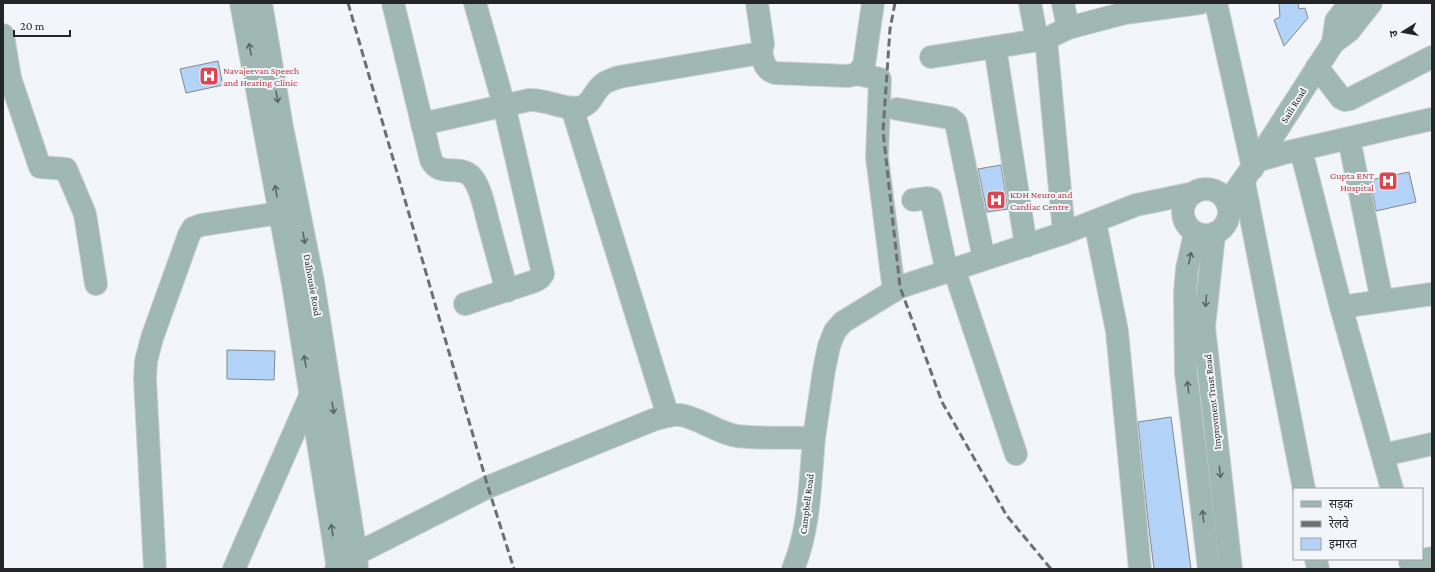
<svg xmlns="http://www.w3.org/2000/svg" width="1435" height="572" viewBox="0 0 1435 572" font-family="'Crimson Pro','Noto Sans Devanagari',serif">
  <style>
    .building { fill: #b3d4f8; stroke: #84878a }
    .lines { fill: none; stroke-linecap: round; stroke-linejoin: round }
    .minor-casing { stroke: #cdd0d3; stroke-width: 24 }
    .minor { stroke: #a0b8b3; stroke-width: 22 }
    .rail { stroke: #6d6f71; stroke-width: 3; stroke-dasharray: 8 4; stroke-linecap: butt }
    .oneway { stroke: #5c6765 }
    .labels { text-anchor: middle; stroke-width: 4; stroke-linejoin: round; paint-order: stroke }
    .health-label { font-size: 10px; fill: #be3a42; stroke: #f2f5f9; text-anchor: start }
    .street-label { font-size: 10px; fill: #242526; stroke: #f2f5f9 }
  </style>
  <rect width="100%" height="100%" fill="#f2f5f9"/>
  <g class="building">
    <path d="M 1279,3 L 1298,3 L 1299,9 L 1305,8 L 1308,18 L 1284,46 L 1274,20 L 1280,17 Z"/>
    <path d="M 218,61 L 223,85 L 186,93 L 180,69 Z"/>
    <path d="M 1001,165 L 1008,209 L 987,212 L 978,169 Z"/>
    <path d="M 1409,172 L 1416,202 L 1376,211 L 1370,180 Z"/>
    <path d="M 227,350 L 275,351 L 274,380 L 227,379 Z"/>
    <path d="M 1171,417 L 1191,569 L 1154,569 L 1147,512 L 1138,422 Z"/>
  </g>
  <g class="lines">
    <g class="minor-casing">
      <g id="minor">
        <path d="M 241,3 L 293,284 L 338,569"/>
        <path d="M 261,3 L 282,127 L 313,282 L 356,554 L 357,568"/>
        <path d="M 393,3 L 431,160 C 440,178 459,164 471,176 C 481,186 485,211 489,225 C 495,247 501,269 507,291"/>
        <path d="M 1030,3 L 1037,40"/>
        <path d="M 1063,3 L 1068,28"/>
        <path d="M 1216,3 L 1253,168"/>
        <path d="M 3,35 L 10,78 L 40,167 L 66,169 L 85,214 L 96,284"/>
        <path d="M 1046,39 L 1068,28 L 1125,13 L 1200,3"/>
        <path d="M 1333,43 L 1349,31 L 1371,3"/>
        <path d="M 995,47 L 1026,246"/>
        <path d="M 761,53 C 764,63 765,70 775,73 L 848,76 L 857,74 L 864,65 L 873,3"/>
        <path d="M 931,57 L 1046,39 L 1064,233"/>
        <path d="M 1317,67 L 1341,98 L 1345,100 L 1350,99 L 1432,57"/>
        <path d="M 857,74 L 880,79 L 877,157 L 894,291"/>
        <path d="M 572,108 L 668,416"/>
        <path d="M 897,109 L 950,118 L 956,123 L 984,259"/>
        <path d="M 422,124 L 529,100 C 547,99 566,111 581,107 C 592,104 594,91 602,85 C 606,81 614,79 619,77 L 761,53 L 763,44 L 757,3"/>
        <path d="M 1349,139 L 1382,301"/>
        <path d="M 1301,150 L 1341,307 L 1392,489"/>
        <path d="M 1257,161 L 1284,153 L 1432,119"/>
        <path d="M 1244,182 L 1304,489"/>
        <circle cx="1206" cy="212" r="23"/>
        <path d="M 913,200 L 928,198 L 931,199 L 947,272"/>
        <path d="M 1227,203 L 1257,161 L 1333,43 L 1336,21 L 1350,3"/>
        <path d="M 1095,222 L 1117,331 L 1140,569"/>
        <path d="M 1195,233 L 1187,269 L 1185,293 L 1186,373 L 1209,569"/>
        <path d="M 1214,235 L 1204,327 L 1231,569"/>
        <path d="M 954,269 L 1016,454"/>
        <path d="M 465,304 L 535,281 L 540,278 L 543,274 L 504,105 L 475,3"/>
        <path d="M 1341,307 L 1432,294"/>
        <path d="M 1383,455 L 1432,444"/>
        <path d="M 1316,559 L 1318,569"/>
        <path d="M 1410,562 L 1432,558"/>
        <path d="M 155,569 L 145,379 L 146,361 L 152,338 L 189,235 L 193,228 L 201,225 L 280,213"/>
        <path d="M 234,569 L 311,394"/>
        <path d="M 336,569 L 356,554 L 488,487 L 653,420 C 661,418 670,414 680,415 C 698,417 717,433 737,436 C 762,439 789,437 814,438 L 824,370 L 829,346 L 835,331 L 843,322 L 900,287 L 1064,233 L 1136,205 L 1194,193"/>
        <path d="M 793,569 C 810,529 810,481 814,438"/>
      </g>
    </g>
    <use href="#minor" class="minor"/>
    <g class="rail">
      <path d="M 348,3 L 488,487 L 514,569"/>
      <path d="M 895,3 L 890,29 L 883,131 L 900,287 L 942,402 L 1007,516 L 1051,569"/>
    </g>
  </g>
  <defs><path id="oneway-shaft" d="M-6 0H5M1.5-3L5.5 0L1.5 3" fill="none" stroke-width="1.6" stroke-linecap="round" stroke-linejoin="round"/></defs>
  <g class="oneway">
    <use href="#oneway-shaft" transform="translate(250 49) rotate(-101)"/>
    <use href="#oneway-shaft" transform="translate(277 97) rotate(80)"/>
    <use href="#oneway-shaft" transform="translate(276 191) rotate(-100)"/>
    <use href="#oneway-shaft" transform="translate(304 238) rotate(79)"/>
    <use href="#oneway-shaft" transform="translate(1190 258) rotate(-78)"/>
    <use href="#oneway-shaft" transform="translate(1206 301) rotate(95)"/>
    <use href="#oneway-shaft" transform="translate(305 361) rotate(-99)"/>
    <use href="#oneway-shaft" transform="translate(1188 387) rotate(-97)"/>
    <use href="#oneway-shaft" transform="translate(333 408) rotate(81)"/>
    <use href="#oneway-shaft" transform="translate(1220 472) rotate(83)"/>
    <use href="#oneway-shaft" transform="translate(1203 516) rotate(-97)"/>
    <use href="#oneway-shaft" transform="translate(332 530) rotate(-99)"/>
  </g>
  <defs>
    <g id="hospital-square" transform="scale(1)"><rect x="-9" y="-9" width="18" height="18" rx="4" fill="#e0444e" stroke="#f2f5f9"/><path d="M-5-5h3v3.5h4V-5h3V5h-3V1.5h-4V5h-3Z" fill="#fff"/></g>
  </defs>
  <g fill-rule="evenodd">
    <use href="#hospital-square" x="209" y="76"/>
    <use href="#hospital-square" x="1388" y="181"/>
    <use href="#hospital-square" x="996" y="200"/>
  </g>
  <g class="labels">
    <g class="health-label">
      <text x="223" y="74">Navajeevan Speech<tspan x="223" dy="12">and Hearing Clinic</tspan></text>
      <text x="1374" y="179" text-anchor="end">Gupta ENT<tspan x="1374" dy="12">Hospital</tspan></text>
      <text x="1010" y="198">KDH Neuro and<tspan x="1010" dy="12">Cardiac Centre</tspan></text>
    </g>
    <g class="street-label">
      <text transform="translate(1293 105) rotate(-58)" y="4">Saili Road</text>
      <text transform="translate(313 285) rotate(80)" y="4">Dalhousie Road</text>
      <text transform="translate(1212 402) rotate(-96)" y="4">Improvment Trust Road</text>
      <text transform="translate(806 504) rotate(-83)" y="4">Campbell Road</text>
    </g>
  </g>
  <rect width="1435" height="572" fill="none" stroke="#242526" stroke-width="8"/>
  <rect x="1293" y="488" width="130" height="72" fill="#f2f5f9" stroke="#a0a2a5"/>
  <rect x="1301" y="501" width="20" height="6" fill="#a0b8b3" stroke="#a0a2a5"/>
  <text x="1329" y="508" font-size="12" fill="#242526">सड़क</text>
  <rect x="1301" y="521" width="20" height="6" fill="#6d6f71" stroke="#a0a2a5"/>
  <text x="1329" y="528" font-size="12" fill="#242526">रेलवे</text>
  <rect x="1301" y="538" width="20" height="12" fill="#b3d4f8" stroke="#a0a2a5"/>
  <text x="1329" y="548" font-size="12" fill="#242526">इमारत</text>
  <g transform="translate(1403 32) rotate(259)" stroke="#f2f5f9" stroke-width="3" paint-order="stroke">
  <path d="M0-3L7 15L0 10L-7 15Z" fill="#242526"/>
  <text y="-6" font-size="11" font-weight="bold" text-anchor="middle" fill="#242526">उ</text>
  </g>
  <path d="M14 30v6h56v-6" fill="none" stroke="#242526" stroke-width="2"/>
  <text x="20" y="30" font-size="12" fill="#242526" stroke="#f2f5f9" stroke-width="3" paint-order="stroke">20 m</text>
</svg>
